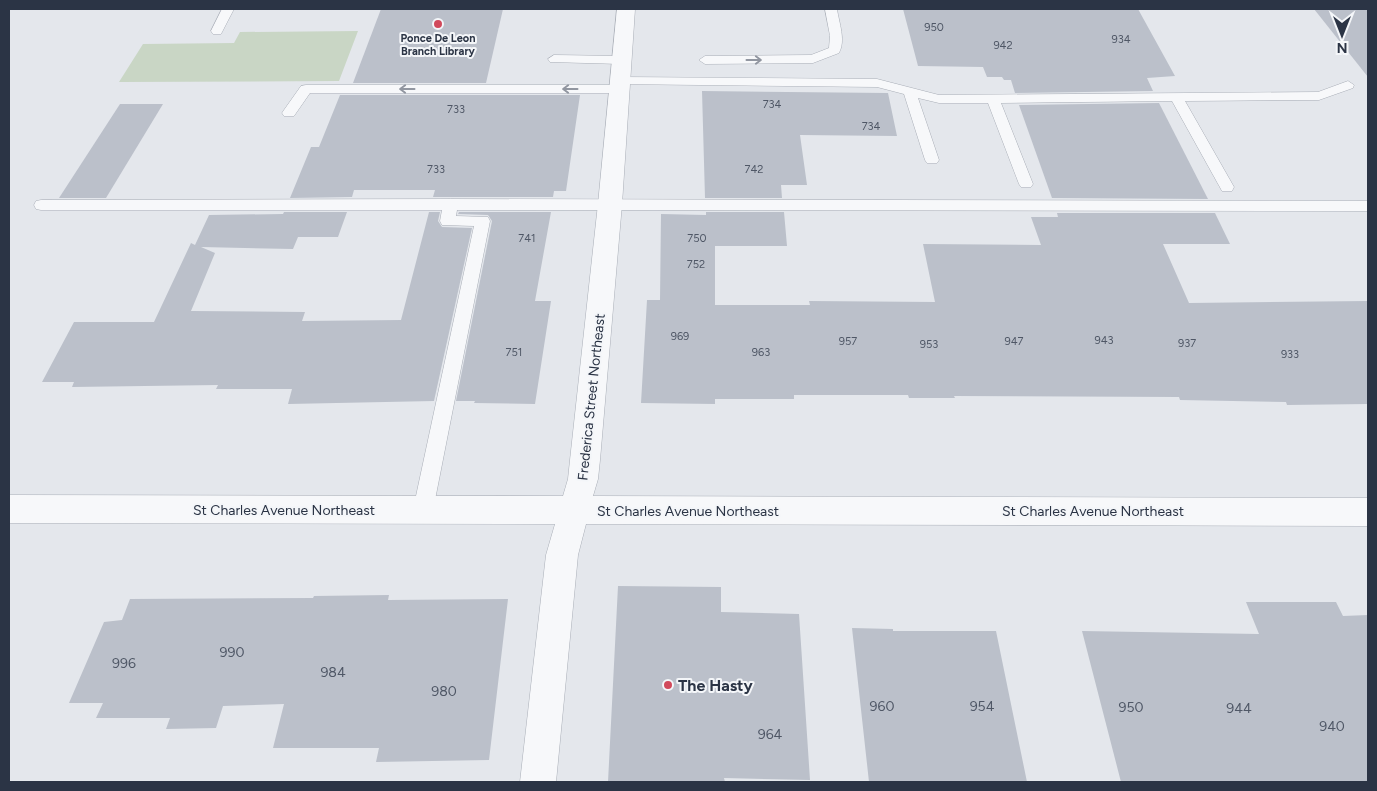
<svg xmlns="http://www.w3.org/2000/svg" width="1377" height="791" viewBox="0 0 1377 791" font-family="Figtree,sans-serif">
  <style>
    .green { fill: #c9d6c5 }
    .building { fill: #bbc0ca }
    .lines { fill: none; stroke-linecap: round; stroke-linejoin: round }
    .lane-casing { stroke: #a9aeb7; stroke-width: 1 }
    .street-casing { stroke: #a9aeb7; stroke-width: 1 }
    .lane { fill: #f7f8fa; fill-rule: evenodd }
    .street { fill: #f7f8fa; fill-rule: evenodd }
    .oneway { stroke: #9196a0 }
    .poi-dot { fill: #d1495b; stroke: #f4f6f9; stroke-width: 2 }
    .labels { text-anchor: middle; stroke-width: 4; stroke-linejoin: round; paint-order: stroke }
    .number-label { font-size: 11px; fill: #4f5766 }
    .far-poi-label { font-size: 11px; font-weight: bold; fill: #2b3445; stroke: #f4f6f9 }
    .street-label { font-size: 14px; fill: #2b3445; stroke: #f4f6f9 }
    .near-number-label { font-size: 14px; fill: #4f5766 }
    .near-poi-label { font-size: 16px; font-weight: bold; fill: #2b3445; stroke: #f4f6f9; text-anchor: start }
  </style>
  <rect width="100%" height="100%" fill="#e4e7ec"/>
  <path class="green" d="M 358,31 L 339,81 L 119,82 L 143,44 L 234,43 L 240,32 Z"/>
  <g class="building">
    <path d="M 381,9 L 503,9 L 486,83 L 353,83 Z"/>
    <path d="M 903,9 L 1138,9 L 1175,76 L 1147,78 L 1153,91 L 1015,93 L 1011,80 L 1004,80 L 1002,77 L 987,77 L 983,67 L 918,66 Z"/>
    <path d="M 1314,9 L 1368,9 L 1368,77 Z"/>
    <path d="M 702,91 L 888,93 L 897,136 L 800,135 L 807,185 L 781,185 L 782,198 L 705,198 Z"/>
    <path d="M 340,95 L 580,95 L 566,191 L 554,191 L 553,197 L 433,197 L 435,190 L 354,190 L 352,197 L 290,198 L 311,147 L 319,147 Z"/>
    <path d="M 1159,103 L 1208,199 L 1052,198 L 1019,105 Z"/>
    <path d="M 120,104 L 163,104 L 106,198 L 59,198 Z"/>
    <path d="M 284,212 L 347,212 L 338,237 L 298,237 L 293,249 L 201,247 L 215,253 L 191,311 L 305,312 L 302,321 L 401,320 L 429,212 L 440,212 L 438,221 L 442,227 L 472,228 L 434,401 L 288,404 L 292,389 L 216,389 L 218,385 L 72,387 L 74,382 L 42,382 L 74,322 L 154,322 L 191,243 L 195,245 L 209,215 L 283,214 Z"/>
    <path d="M 459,212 L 551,212 L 535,301 L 551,301 L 535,404 L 474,403 L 475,401 L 456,401 L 492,221 L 488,215 L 458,214 Z"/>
    <path d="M 706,212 L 784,212 L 787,246 L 715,246 L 715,305 L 810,305 L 809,301 L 935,302 L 923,244 L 1041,245 L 1031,217 L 1058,217 L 1057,213 L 1215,213 L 1230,244 L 1163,244 L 1189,303 L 1368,301 L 1368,404 L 1287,405 L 1286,402 L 1180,400 L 1179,397 L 954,396 L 955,398 L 909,398 L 908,395 L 794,395 L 794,399 L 715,399 L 715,404 L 641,403 L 647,300 L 660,300 L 661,214 L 706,215 Z"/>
    <path d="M 618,586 L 721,587 L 721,612 L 799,614 L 810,780 L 724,778 L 725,782 L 608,782 Z"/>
    <path d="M 389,595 L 388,600 L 508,599 L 489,760 L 376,762 L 379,748 L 273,748 L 284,704 L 223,706 L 216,728 L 166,729 L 170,718 L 96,718 L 103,703 L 69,703 L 104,622 L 122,620 L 130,599 L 313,598 L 314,596 Z"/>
    <path d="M 1246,602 L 1336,602 L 1343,616 L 1368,615 L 1368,782 L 1121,782 L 1082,631 L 1259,634 Z"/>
    <path d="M 852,628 L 893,629 L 893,631 L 996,631 L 1027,782 L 869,782 Z"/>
  </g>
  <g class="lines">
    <g class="lane-casing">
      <g id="lane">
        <path d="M 222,9 L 234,9 L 221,34 L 213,34 L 211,31 Z"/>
        <path d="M 825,9 L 837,9 C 839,23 846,40 839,53 L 813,63 L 705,64 L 699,60 L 705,56 L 811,55 L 829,48 L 830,36 Z"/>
        <path d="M 554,55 L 621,56 L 627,60 L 621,64 L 550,62 L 548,59 Z"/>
        <path d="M 619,77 L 877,79 L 939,95 L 1318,92 L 1348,81 L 1354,85 L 1353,88 L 1319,100 L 1185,101 L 1234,187 L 1232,191 L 1222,191 L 1172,101 L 1001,103 L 1033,184 L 1031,187 L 1021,187 L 1019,184 L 988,103 L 939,103 L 918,98 L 939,160 L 937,163 L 927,163 L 925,160 L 904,94 L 877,87 L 614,84 L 613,81 L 614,78 Z"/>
        <path d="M 306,85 L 619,85 L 625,89 L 619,93 L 310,93 L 294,116 L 284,116 L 282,113 L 284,110 L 301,86 Z"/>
        <path d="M 451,199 L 1368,201 L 1368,211 L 457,210 L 456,216 L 488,217 L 490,221 L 433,510 L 430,516 L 423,519 L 416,516 L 413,510 L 474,226 L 442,225 L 440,221 L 442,210 L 41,210 L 36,209 L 34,205 L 36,201 L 41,200 Z"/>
      </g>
    </g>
    <g class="street-casing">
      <path id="street" d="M 617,9 L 635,9 L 622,204 L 600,460 L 598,479 L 593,496 L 1368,498 L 1368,526 L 586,524 L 578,555 L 556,782 L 520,782 L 546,555 L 555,524 L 9,523 L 9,495 L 563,496 L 568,479 L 570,460 L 598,204 Z"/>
    </g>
    <use href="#lane" class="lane"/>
    <use href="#street" class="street"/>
  </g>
  <defs><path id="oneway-shaft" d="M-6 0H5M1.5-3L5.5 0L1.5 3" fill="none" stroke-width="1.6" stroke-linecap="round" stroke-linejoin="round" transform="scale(1.25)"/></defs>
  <g class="oneway">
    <use href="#oneway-shaft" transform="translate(754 60)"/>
    <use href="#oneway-shaft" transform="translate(407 89) rotate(180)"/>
    <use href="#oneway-shaft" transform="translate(570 89) rotate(-180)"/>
  </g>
  <g class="poi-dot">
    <circle cx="438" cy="24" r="5"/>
    <circle cx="668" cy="685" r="5"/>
  </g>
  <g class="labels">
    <g class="number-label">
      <text x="934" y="31">950</text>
      <text x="1121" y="43">934</text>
      <text x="1003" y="49">942</text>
      <text x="772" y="108">734</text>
      <text x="456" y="113">733</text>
      <text x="871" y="130">734</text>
      <text x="436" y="173">733</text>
      <text x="754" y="173">742</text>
      <text x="527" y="242">741</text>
      <text x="697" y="242">750</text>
      <text x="696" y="268">752</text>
      <text x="680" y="340">969</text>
      <text x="1104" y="344">943</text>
      <text x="848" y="345">957</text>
      <text x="1014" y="345">947</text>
      <text x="1187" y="347">937</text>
      <text x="929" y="348">953</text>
      <text x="514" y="356">751</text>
      <text x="761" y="356">963</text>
      <text x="1290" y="358">933</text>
    </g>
    <g class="far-poi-label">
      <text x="438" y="42">Ponce De Leon<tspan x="438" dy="13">Branch Library</tspan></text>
    </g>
    <g class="street-label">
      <text transform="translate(591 397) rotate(-84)" y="5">Frederica Street Northeast</text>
      <text x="284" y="515">St Charles Avenue Northeast</text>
      <text x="688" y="516">St Charles Avenue Northeast</text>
      <text x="1093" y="516">St Charles Avenue Northeast</text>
    </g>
    <g class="near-number-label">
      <text x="232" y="657">990</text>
      <text x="124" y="668">996</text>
      <text x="333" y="677">984</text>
      <text x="444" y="696">980</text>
      <text x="882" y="711">960</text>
      <text x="982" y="711">954</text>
      <text x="1131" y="712">950</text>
      <text x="1239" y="713">944</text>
      <text x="1332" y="731">940</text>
      <text x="770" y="739">964</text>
    </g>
    <g class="near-poi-label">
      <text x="678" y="691">The Hasty</text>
    </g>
  </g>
  <rect width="1377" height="791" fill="none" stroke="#2b3445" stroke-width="20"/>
  <g transform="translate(1342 35) rotate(180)" stroke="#f4f6f9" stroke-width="4" paint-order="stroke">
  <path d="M0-4L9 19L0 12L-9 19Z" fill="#2b3445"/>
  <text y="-8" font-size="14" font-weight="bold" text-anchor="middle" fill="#2b3445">N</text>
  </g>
</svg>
